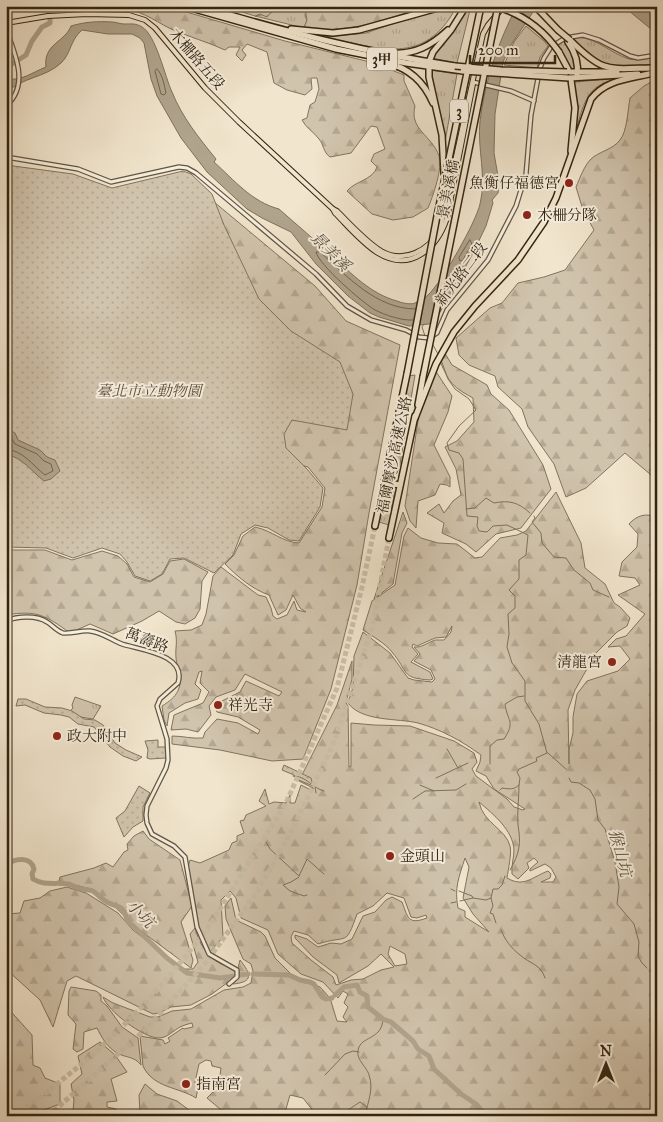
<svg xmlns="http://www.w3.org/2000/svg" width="663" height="1122" viewBox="0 0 663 1122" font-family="'IM FELL Great Primer','Noto Serif TC',serif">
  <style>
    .grass { fill: url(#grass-tufts); stroke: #82745f }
    .forest { fill: url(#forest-firs); stroke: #82745f; fill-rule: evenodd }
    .park { fill: url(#park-dots); stroke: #82745f }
    .water { fill: #b0a48d; stroke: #7e715b }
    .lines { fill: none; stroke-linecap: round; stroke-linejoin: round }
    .shore { stroke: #71644f; stroke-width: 1 }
    .stream { stroke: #7e715b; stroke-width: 1 }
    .river { stroke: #b0a48d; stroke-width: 5 }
    .highway-tunnel { stroke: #cbbfa7; stroke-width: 5; stroke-dasharray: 5 2.5; stroke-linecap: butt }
    .minor-casing { stroke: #625540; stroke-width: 5.5 }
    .major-casing { stroke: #322511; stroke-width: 6 }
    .highway-casing { stroke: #322511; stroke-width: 8 }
    .minor { stroke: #f6eede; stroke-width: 3 }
    .major { stroke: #f1e5cd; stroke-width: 4 }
    .highway { stroke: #f1e5cd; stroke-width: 5 }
    .highway-bridge-casing { stroke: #322511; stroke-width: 8; stroke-linecap: butt }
    .highway-bridge { stroke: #f1e5cd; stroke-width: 5 }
    .poi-dot { fill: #8f2418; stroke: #f6eede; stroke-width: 2 }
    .labels { text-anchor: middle; stroke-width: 4; stroke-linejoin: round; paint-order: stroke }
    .shield { fill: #f6eede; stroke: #6d614e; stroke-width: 1 }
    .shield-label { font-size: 14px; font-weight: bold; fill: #322511 }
    .street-label { font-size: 15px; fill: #322511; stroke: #f6eede }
    .poi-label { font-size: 15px; fill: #322511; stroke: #f6eede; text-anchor: start }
    .park-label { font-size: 15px; font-style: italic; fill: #5a4d38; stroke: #f6eede }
    .water-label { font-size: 16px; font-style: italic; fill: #5e513c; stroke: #f6eede }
  </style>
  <defs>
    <pattern id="grass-tufts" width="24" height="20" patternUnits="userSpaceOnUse" patternTransform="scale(1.25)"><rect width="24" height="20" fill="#d1c4ad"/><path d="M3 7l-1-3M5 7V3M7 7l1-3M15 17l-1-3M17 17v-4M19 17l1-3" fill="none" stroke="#b4a894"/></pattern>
    <pattern id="forest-firs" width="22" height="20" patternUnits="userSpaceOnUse" patternTransform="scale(1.25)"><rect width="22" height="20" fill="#d1c4ad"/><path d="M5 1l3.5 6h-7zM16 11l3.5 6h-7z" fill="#b4a894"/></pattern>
    <pattern id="park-dots" width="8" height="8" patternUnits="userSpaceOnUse" patternTransform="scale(1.25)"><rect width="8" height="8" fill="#d1c4ad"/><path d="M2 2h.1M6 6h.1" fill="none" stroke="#b4a894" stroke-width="1.8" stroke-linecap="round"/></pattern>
  </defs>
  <rect width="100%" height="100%" fill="#f1e5cd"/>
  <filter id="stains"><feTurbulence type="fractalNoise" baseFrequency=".004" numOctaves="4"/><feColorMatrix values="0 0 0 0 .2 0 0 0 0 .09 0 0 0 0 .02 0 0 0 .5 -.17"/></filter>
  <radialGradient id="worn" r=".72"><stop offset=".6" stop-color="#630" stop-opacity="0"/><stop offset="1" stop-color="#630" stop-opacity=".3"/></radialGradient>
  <g class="grass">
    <path d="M 469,6 L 471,6 L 457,63 L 432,58 Z"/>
    <path d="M 276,7 L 306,9 L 305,16 L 307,20 L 304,28 L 255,16 L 271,13 Z"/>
    <path d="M 448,8 L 453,13 C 420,68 373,46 322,37 L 366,33 L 409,18 Z"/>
    <path d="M 526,26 L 544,41 L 548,46 L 540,57 L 537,68 L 504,65 L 514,42 Z"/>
    <path d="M 577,37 C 599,39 610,53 629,59 C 638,61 648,58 657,57 L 657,64 L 616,67 L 600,63 L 572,39 L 576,69 L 570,69 L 556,45 L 563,41 Z"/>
    <path d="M 431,70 L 457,74 L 445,142 Z"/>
    <path d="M 621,78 C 615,80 608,81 602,84 C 584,92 580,117 575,134 L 577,111 L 574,82 Z"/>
    <path d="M 415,375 L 400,464 L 397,473 L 393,475 L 390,470 L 391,461 L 408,376 Z"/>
    <path d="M 390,489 L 394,492 L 394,496 L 389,525 L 379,522 L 385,494 Z"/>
    <path d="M 75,697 L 101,706 L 93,719 L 80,717 L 70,711 L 73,708 L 72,705 Z"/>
  </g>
  <g class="forest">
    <path d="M 117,6 L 166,6 L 285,41 L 374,63 L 404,75 L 404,81 L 415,106 C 409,130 432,135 439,156 C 443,168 433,196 428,208 L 413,217 L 393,220 L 372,214 L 347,191 C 355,181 373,180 377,167 L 371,161 L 374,154 L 385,149 L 377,127 L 371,126 L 351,153 L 330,157 C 323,152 324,145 319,139 C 314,132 306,128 302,120 L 307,118 L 310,105 L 315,102 L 319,89 L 317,78 L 311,78 L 312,89 L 305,95 L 287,90 L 274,83 L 267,52 L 247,44 L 242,50 L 246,55 L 242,61 L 236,55 L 240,47 L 229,47 L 225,50 C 208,42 189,37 171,29 C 151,19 141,9 117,9 Z"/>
    <path d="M 230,6 L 431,6 C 385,17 354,35 304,28 L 307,20 L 305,9 L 276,7 L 267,17 L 260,14 L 255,16 L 229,8 Z"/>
    <path d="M 657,79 L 657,480 L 625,453 L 586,488 L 566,497 L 554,464 L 528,427 L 522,409 L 498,387 L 495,376 L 469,365 L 459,355 L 456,338 L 490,308 L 502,303 L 518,283 L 544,277 L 565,270 L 594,230 L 583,210 L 576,187 C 580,178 584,166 591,159 C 598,152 614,149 620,140 C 627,132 628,109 630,98 L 644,86 Z"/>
    <path d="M 184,177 L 315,286 L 346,321 L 400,345 L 369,513 L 357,585 L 331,689 L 303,759 L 272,761 L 220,750 L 172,744 L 172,736 C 183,736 192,739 203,738 L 205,732 L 217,719 L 238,723 L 258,734 L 260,730 L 238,717 L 217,712 L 215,707 L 218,703 L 240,692 L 246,681 L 279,696 L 282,692 L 245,674 L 235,690 L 216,697 L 209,706 L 211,715 L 198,732 L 186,729 L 171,730 L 174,715 L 203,703 L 209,692 L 200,683 L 202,671 L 199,672 L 195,684 L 201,690 L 198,699 L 185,703 L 169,713 L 167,726 L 164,720 L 162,706 C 177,697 183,688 179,670 C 178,666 176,662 176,658 C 175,648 178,642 175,631 L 191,630 L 202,625 L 206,614 L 213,576 L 221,567 L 258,595 L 266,597 L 271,608 L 273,616 L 277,619 L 287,615 L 294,601 L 297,610 L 306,612 L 300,608 L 293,595 L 286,610 L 278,615 L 269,595 C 252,589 238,577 225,564 L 234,555 L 243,536 L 255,527 C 273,531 282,542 299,543 L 322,507 L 325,488 L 308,467 L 277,458 L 244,346 Z"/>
    <path d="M 443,350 L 452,365 L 487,385 L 491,394 L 509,410 L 543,465 L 551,489 L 521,528 L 496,534 L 476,552 L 466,544 L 442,533 L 444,523 L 427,513 L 439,504 L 444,513 L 453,501 L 461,495 L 456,469 L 445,447 L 457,441 L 474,422 L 473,398 C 449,385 449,381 438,357 Z"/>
    <path d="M 433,367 L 452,396 L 448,412 L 434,445 L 450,477 L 450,487 L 447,485 L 440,484 L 435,495 L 418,501 L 416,528 L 410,521 L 405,506 L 420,408 Z"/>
    <path d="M 556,492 L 581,543 L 585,568 L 605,584 L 614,603 L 620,607 L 630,618 L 627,626 L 617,632 L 596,653 L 575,690 L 568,710 L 569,764 L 569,749 L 573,733 L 573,717 L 577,694 L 587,681 L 618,671 L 630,659 L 620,646 L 608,647 L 616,639 L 626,636 L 645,614 L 618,595 L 640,585 L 635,578 L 619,576 L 622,562 L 637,547 L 638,534 L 629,524 C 637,515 646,513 657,517 L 657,1116 L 317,1116 L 303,1098 L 290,1095 L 284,1116 L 231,1116 L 220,1109 L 207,1098 L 213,1092 L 218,1090 L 221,1068 L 212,1066 L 211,1061 L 206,1060 L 199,1064 L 195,1082 L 196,1086 L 198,1088 L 196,1098 C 179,1087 153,1088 143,1066 L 140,1036 L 163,1040 L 165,1044 L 170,1041 L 168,1038 L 183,1028 L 184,1029 L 193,1027 L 192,1023 C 188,1024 184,1025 180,1027 C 174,1030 167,1038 159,1038 C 143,1038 108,1011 103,997 L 113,1003 L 150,1017 L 158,1017 L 172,1011 L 191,1009 L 224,990 L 243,987 L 251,983 L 253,971 L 251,964 L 243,959 L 226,919 L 225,906 L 231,898 L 236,920 L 261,932 L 265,936 L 275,958 L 291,974 L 297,977 L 320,987 L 330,998 L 337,1021 L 347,1022 L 343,1017 L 348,1007 L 344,1003 L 348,994 L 343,991 L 338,998 L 323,982 L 301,974 L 278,954 L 268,930 L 241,918 L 236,898 L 230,891 L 221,900 L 223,937 L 210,952 L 199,933 L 188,867 L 190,860 L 200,863 L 229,850 L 232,843 L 237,841 L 237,836 L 244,833 L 240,821 L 244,820 L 246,815 L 266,806 L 259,801 L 265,789 L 269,804 L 274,802 L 286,803 L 290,795 L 290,803 L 295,803 L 301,785 L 309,789 L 313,789 L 313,788 L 299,781 L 337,705 L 352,661 L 352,679 L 346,703 L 348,706 L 349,767 L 351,766 L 351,723 L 374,725 L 410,726 L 454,741 L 474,753 L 477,762 L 472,769 L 476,776 L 507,799 L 514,807 L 523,810 L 525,809 L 494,789 L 486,776 L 476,771 L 480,762 L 481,755 C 462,741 440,729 418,723 C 398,718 362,722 348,703 L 353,687 L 354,656 L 363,632 L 390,653 L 408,678 L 414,680 L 432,682 L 435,679 L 431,670 L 414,661 L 420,654 L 414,647 C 421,648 427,643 435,640 C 436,640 443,640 444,640 L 451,632 L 452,626 L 446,637 L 435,638 L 417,646 L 413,644 L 412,647 L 418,654 L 411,662 L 430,672 L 433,679 L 430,680 C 400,678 409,672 392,652 C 385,643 372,636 363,630 L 372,601 L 395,585 L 404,536 L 408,528 L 421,538 L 438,543 L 457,544 L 475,558 L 482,557 L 500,538 L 517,535 L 526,531 ZM 479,802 C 493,814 513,830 514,850 C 514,858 511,866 512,874 L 518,879 L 529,868 L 527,863 L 534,858 L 538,862 L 530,869 L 530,871 L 545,864 L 551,868 L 556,877 L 553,882 L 541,882 L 550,878 L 551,874 L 548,871 C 532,877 524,888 507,878 C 508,870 512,853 510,846 C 506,829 483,823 479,802 ZM 465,858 L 469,867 L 463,898 L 473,914 L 489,932 L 465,917 L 465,911 L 458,908 C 454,888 459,877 465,858 ZM 387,893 L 404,898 L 411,917 L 417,918 L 426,915 L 427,918 C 408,925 408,918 402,902 L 392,897 L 386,900 L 375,912 L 363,916 L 352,939 L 341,944 L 331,943 L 318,947 L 307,939 L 295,935 L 295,938 L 313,957 L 337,975 L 339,983 L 368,966 L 381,954 L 394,967 L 381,970 L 363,979 L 351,980 L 336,985 L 333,977 L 311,960 L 292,943 L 291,937 L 294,931 L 308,935 L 318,944 C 348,934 345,948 357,914 L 373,906 ZM 390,946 L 405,954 L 407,964 L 395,966 L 388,954 Z"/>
    <path d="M 403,512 L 407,523 L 402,533 L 393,584 L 374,599 Z"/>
    <path d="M 6,550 L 45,550 L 72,560 L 102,551 L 118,556 L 127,564 L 134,577 L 150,582 L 163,574 L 170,561 L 184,559 L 208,572 L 202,581 L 200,609 L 195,618 L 185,624 L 176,622 L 159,611 L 142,621 L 113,634 L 90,624 L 70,633 C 45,615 37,610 6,615 Z"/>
    <path d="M 143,831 L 149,839 L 180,860 L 192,906 L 181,922 L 193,960 L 191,968 L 137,928 L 111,903 L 91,889 L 59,881 L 60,877 L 94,868 L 106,863 L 113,867 L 124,852 L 128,850 L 127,844 L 134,836 Z"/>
    <path d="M 67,887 L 86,893 L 118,913 L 133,930 L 184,969 L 193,969 L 198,962 L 190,934 L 195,928 C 199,943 206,956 221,964 C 226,966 231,967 236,971 L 235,977 L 212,994 L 191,1005 L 171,1007 L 159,1013 L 153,1014 L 76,976 L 67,981 L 53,1027 L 40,1000 L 6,969 L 6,914 L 20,913 L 24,901 L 40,898 L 50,891 Z"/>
    <path d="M 240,960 C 251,974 254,982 233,984 L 240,976 L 238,968 Z"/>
    <path d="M 71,987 L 96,991 L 101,995 L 101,1001 L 107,1006 L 122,1027 L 138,1038 L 141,1065 C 134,1056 126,1058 117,1053 C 107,1047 102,1038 97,1028 L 84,1032 L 83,1049 L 77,1052 L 73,1049 L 76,1024 L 68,1015 L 69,991 Z"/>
    <path d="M 6,1006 L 32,1035 L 33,1065 L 40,1068 L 45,1078 L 60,1084 L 60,1104 L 41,1111 L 36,1116 L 6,1116 Z"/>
    <path d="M 100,1042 L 115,1055 L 127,1072 L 111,1079 L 117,1101 L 107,1102 L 107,1107 L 116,1109 L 115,1114 L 121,1116 L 59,1116 L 73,1111 L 74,1100 L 71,1084 L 82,1074 L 78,1056 Z"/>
    <path d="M 145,1084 L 157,1094 L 177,1101 L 197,1116 L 136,1116 L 140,1113 L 139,1095 Z"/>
  </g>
  <g class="park">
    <path d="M 6,165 L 73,174 L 112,188 L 183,171 L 191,174 L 212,194 L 224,225 L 259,299 L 291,331 L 340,362 L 353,394 L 347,430 L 292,420 L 284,434 L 286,448 L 307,469 L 323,488 L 320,507 L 299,541 L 289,540 L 268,528 L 255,525 L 241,534 L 233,555 L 214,573 L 184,558 L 170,559 L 162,574 L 150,581 L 135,576 L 127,562 L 120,554 L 102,548 L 73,558 L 46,548 L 6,547 Z"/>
    <path d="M 18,699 L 26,699 L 45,707 L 62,708 L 72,711 L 84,719 L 95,720 L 103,725 L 115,743 L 126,750 L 142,757 L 136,761 L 123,756 L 110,747 L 94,727 L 78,724 L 69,717 L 61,715 L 44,713 L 25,705 L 16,706 Z"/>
    <path d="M 158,740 L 158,747 L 166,747 L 166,758 L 150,759 L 147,758 L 148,750 L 145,741 Z"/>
    <path d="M 284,765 L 311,778 L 313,786 L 296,779 L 294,775 L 282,770 Z"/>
    <path d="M 139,786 L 150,793 L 143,807 L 143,821 L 133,827 L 124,837 L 116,818 L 125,811 Z"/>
  </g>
  <g class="water">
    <path d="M 517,6 L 537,6 L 511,45 L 503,62 L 495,114 L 494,153 L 499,182 L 498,193 L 492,200 L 493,203 L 486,226 L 472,255 L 439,314 L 429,324 L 409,326 L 379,317 L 370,313 L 348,296 L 316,264 L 291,232 L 262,218 L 247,209 L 207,172 L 181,138 L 157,96 L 151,79 L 144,43 L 140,38 L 132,34 L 108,34 L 82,30 C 70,40 71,54 61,63 C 45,78 22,77 6,93 L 6,79 C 22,81 31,73 46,67 C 43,44 65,42 71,26 C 84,22 98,21 112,22 C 116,22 120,24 124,24 C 130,24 136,23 142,27 C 156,35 165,77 172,92 C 182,117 199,138 216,159 L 214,162 C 234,180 252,202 279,209 C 297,225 315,240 332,256 C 352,274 371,294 397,301 C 402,303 411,305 415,303 C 419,302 425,298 428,295 C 442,282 476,222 480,204 C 487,176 477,149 480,121 C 485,81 498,42 517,6 Z"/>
    <path d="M 623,6 L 641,6 L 657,16 L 657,34 Z"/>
    <path d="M 6,428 L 15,433 L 18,440 L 40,450 L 47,457 L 55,460 L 60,471 L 51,479 L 44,481 C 31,471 23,458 6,454 Z"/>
  </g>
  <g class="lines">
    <g class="shore">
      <path d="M 157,69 C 163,75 164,85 166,93 L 164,95 L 161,94 L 155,71 Z"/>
      <path d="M 470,240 L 472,244 L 463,260 L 460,261 L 459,258 Z"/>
      <path d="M 413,320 C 402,321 385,315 375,310 C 363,303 319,265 316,252 L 320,252 C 347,276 376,309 416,309"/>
      <path d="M 6,434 L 11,437 L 15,444 L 37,454 L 44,461 L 51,464 L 53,471 L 45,475 C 32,465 24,451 6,449"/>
    </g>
    <g class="stream">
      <path d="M 424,324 L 422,327 L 425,336"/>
      <path d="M 433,345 L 438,354"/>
      <path d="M 441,360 L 448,379 L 455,389 L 469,399 L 476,410 L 459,426 L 447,443 L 449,450 L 459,453 L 463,459 L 467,516 L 478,517 L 477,526 L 479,531 L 487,532 L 493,526 L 507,525 L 528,535 L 526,555 L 519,560 L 519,579 L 509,590 L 515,596 L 515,608 L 508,614 L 509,634 L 507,647 L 512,663 L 525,681 L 525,701 L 539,724 L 547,753"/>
      <path d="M 466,509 L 475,508 L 486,498 L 494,503 C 509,500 518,502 530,513"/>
      <path d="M 534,516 L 535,518 L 532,522 L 541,533 L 542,543 L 554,557 L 566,558 L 574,570 L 590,583 L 593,590 L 609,597"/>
      <path d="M 447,749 L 458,768"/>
      <path d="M 548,753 L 566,769"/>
      <path d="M 490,764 L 490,746 L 497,740 L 504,739 C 516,721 507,721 505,704 L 517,697 L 524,696"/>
      <path d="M 293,776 C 307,776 312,788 324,791"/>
      <path d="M 436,778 L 468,763"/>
      <path d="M 569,778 L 571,782 L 579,783 L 590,790 L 595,799 L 598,820 L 605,829 L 615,862 L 619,887 L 617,904 L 634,924 L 639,942 L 638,956 L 642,963 L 647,968"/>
      <path d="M 420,785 L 434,791"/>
      <path d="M 315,787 L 316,793"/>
      <path d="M 500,790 L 502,788 C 509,789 514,790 519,785 L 520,778 L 517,772 L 519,769 L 537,761 L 536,758 L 547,753"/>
      <path d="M 413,799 L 425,791 L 456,790 L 466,784"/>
      <path d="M 266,842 L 270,849 L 299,876 L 307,859 L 324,874"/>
      <path d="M 510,870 C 520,853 521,843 518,825 C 517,812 519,798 519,785"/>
      <path d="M 299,877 L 291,882 L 283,885 L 290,891 L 304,896 L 307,895"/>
      <path d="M 451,889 L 455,891"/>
      <path d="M 459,891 L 472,896 L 473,898 L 486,900 L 491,898"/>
      <path d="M 460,901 L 473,898"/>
      <path d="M 451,903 L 456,902"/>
      <path d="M 496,923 L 493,914 L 490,913 L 493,906 L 491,898 L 493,889 L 498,889 L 502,885 L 505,876"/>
      <path d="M 501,930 C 505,940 511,948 520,955 C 530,964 541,964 545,978"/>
      <path d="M 650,971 L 657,976"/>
      <path d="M 325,1075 L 345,1054 L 353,1051 L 359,1052"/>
      <path d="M 349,1116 L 348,1110 L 360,1102 L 367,1107"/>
      <path d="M 365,1116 C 368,1101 374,1089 369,1075 C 366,1065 354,1059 359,1047 C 364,1036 382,1039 383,1019"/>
    </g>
    <g class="river">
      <path d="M 48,8 L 48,6"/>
      <path d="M 6,68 L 26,55 L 32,41 L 42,27 L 50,23 L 50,20"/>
      <path d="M 6,865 C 15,858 31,856 34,869 L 32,874 L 33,879 C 44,886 56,882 68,884 C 71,884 74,887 78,888 C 83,890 88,889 93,891 C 99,895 103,901 109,903 C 120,908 124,906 127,920 L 167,958 L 187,973 L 220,978 L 236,976"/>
      <path d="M 253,974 L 289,975 L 300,980 L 310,982 L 314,984 L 322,997 L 326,999 L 332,998"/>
      <path d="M 240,975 L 248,974"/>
      <path d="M 335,995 L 344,987 L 357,985 L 360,992 L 367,996 L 368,1007 L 383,1019 L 391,1022 L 413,1041 L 418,1049 L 429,1056 L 434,1069 L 461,1094 L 476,1104 L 482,1111 L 492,1116"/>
    </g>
    <g class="highway-tunnel">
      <path d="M 14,1116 L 46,1093 L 94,1054 L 138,1011 L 172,973 L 208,928 L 286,803 L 337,688 L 362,587 L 375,526"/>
      <path d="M 48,1116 L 145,1030 L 204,965 L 257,892 L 291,832 L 334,742 L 372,628 L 389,538"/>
    </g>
    <g class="minor-casing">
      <g id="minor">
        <path d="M 6,29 C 15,54 30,85 6,106"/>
        <path d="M 473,82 L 511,91 L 534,101"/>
        <path d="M 6,157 L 78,169 L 111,182 L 179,167 L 187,168 L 196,173 L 316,274 L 347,306 L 371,320 L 406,330 L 419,337 L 429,338 L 437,333 L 447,310 L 488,260 L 516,206 L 526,174 L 531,115 L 540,68 L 544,58 L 551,47 L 565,38 L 583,35 L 599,40 L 630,56 L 638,58 L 657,55"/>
        <path d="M 6,621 C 17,616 37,615 47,622 C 52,625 57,631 63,633 C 72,634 81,630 90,631 C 101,632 112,640 122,644 C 140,650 187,654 178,683 L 160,699 L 157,706 L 167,739 L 168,760 L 166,768 L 147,806 L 146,815 L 147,823 L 152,834 L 174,846 L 185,857 L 197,927 L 209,954 L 237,970 L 237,977 L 229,984"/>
      </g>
    </g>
    <g class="major-casing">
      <g id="major">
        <path d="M 6,23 L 48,16 L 87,14 L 129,15 L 145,20 L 155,28 L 205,88 L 239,122 L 333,209 L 337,211 C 350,224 365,241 381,251 C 404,264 429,251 440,229 L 483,34 L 488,25 L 504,6"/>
        <path d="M 333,209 L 335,213 C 348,226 362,243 378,253 C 411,273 437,248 447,218 L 473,84"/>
      </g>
    </g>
    <g class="highway-casing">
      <g id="highway">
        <path d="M 184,6 L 336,49 L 406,63 L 463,71"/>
        <path d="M 199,6 C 284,31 367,53 455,66"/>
        <path d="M 535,6 L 558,30"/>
        <path d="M 291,29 L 333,33 L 359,30 L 445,6"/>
        <path d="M 570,40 C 603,73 607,69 651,68"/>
        <path d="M 568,42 C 575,52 579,62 577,75"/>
        <path d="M 559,52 L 568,69"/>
        <path d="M 391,53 C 415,55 432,45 448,30"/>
        <path d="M 387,63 C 409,68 424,82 433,103"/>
        <path d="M 567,72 L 617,72"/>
        <path d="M 569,78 L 638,74"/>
        <path d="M 571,151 L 575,108 L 571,80"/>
        <path d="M 444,173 L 442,135 L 429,77 L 429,62 L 433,52 L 451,30 L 466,6"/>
        <path d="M 418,405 L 423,377"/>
        <path d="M 415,418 L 436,364 L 454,332 L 475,306 L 518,260 L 544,222 L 556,198 L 591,99 C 607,78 633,79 657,72"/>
        <path d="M 384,482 L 400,485"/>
        <path d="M 375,526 L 407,374"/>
        <path d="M 389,538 L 415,416"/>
      </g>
    </g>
    <use href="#minor" class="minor"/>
    <use href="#major" class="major"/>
    <use href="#highway" class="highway"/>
    <g class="highway-bridge-casing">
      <g id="highway-bridge">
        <path d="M 494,6 C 521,13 543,29 559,52"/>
        <path d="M 558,30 L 570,40"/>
        <path d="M 455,66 L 501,70 L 567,72"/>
        <path d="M 463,71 L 569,78"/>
        <path d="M 407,374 L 437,216 L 481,6"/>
        <path d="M 423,377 L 498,6"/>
      </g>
    </g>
    <use href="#highway-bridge" class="highway-bridge"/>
  </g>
  <g class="poi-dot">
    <circle cx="569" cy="183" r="5"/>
    <circle cx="527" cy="215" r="5"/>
    <circle cx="612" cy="662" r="5"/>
    <circle cx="218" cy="705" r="5"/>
    <circle cx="57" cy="736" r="5"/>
    <circle cx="390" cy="856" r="5"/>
    <circle cx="186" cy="1084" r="5"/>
  </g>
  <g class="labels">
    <g class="shield">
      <rect x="367" y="47.5" width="30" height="23" rx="4"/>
      <rect x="450" y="99.5" width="18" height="23" rx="4"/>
    </g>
    <g class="shield-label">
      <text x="382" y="64">3甲</text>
      <text x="459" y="116">3</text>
    </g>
    <g class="street-label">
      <text transform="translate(197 59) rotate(49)" y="5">木柵路五段</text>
      <text transform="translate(448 189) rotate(-79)" y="5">景美溪橋</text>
      <text transform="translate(461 274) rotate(-53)" y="5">新光路二段</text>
      <text transform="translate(394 455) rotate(-78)" y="5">福爾摩沙高速公路</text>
      <text transform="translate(147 640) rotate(20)" y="5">萬壽路</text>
    </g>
    <g class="poi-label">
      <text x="559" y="188" text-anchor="end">魚衡仔福德宮</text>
      <text x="537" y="220">木柵分隊</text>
      <text x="602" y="667" text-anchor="end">清龍宮</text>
      <text x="228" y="710">祥光寺</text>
      <text x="67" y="741">政大附中</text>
      <text x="400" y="861">金頭山</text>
      <text x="196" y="1089">指南宮</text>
    </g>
    <g class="park-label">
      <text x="149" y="396">臺北市立動物園</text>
    </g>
    <g class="water-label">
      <text transform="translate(331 251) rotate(45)" y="6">景美溪</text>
      <text transform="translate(621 853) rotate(75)" y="6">猴山坑</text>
      <text transform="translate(141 913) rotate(46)" y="6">小坑</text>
    </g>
  </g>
  <rect width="663" height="1122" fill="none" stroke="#f1e5cd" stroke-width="25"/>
  <rect x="8" y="8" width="648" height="1107" fill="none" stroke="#322511" stroke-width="2.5"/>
  <rect x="12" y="12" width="638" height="1097" fill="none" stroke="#322511"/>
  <g transform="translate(606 1064)" stroke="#f6eede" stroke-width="4" paint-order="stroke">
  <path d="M0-4L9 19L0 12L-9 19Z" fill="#322511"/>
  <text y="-8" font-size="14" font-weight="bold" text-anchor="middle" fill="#322511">N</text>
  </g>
  <path d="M470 55v8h85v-8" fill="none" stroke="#322511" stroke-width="2.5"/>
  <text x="478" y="55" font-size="15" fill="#322511" stroke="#f6eede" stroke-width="4" paint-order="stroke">200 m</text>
  <rect width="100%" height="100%" filter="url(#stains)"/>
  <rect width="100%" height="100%" fill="url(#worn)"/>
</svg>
